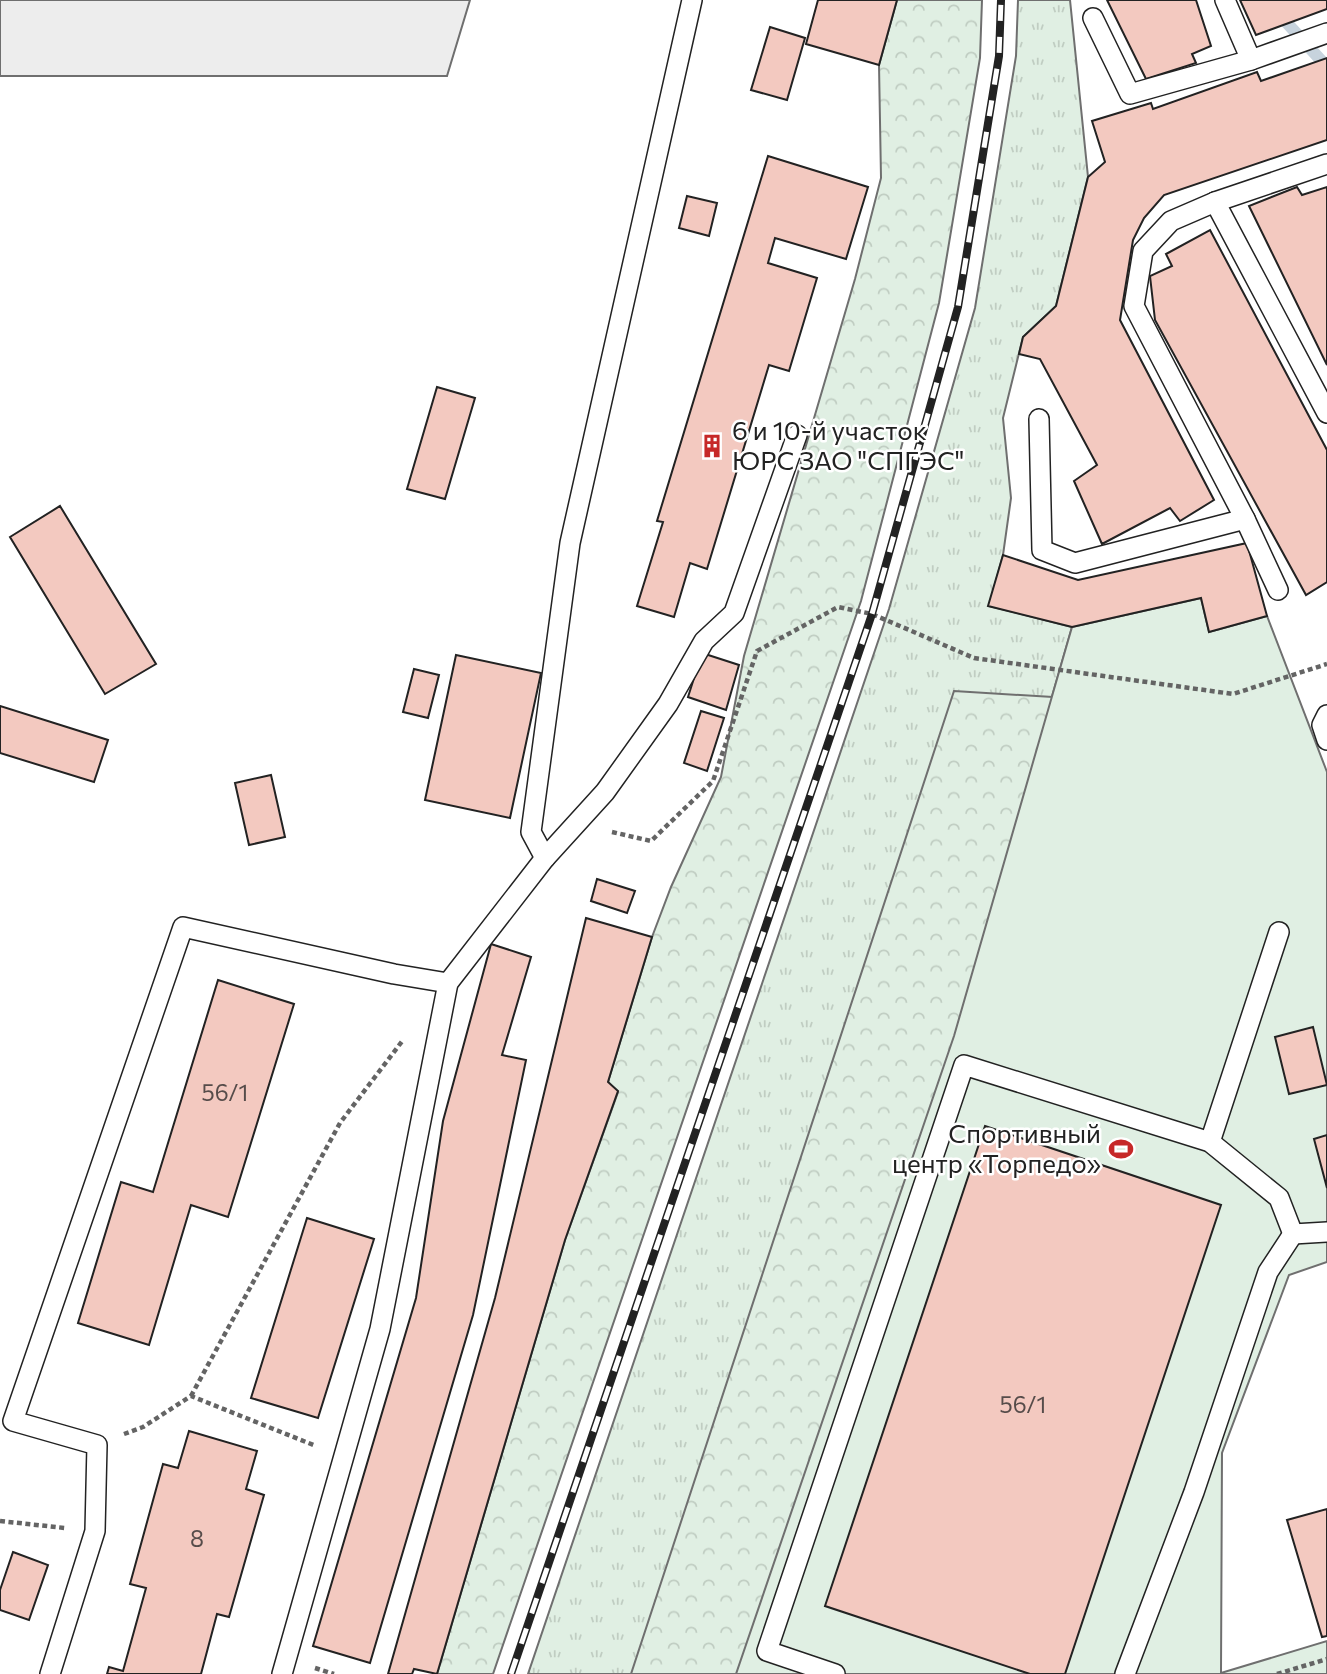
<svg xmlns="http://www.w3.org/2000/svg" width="1327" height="1674" viewBox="0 0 1327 1674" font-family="Commissioner,sans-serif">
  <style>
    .grass { fill: url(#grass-tufts); stroke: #6f6f6f; stroke-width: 2 }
    .forest { fill: url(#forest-crowns); stroke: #6f6f6f; stroke-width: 2 }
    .garden { fill: #e0efe3; stroke: #6f6f6f; stroke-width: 2 }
    .parking { fill: #ededed; stroke: #6f6f6f; stroke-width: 2 }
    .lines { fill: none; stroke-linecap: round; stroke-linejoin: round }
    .stream { stroke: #c7d3dd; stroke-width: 12 }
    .building { fill: #f3c9c0; stroke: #222; stroke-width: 2 }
    .service-casing { stroke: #222; stroke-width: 22 }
    .path { stroke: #646464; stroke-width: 4.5; stroke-dasharray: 5 3.5; stroke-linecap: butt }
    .service { stroke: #fff; stroke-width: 19 }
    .rail-casing { stroke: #222; stroke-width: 8 }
    .rail { stroke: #fff; stroke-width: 5; stroke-dasharray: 16; stroke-linecap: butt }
    .labels { text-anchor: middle; stroke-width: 5; stroke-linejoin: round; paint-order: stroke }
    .number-label { font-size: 23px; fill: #564c4a }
    .poi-label { font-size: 26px; fill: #222; stroke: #fff; text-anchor: start }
  </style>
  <defs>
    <pattern id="grass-tufts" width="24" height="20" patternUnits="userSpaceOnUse" patternTransform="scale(1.75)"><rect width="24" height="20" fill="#e0efe3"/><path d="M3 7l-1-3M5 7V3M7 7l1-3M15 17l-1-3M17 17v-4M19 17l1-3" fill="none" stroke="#c0cdc2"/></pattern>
    <pattern id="forest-crowns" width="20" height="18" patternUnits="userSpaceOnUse" patternTransform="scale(1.75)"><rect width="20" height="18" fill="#e0efe3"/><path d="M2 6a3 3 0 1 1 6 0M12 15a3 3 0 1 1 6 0" fill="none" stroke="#c0cdc2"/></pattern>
  </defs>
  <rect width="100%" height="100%" fill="#fff"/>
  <path class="grass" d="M 1018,0 L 1070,0 L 1088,177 L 1056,306 L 1023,337 L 1003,418 L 1011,498 L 1003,555 L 989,606 L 1072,627 L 954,1036 L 736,1674 L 528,1674 L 889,609 L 975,308 L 1016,56 Z"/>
  <g class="forest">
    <path d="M 897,0 L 982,0 L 980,58 L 939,303 L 861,601 L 493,1674 L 437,1674 L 565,1240 L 618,1092 L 608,1082 L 652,937 L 671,887 L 721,777 L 744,656 L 855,279 L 881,178 L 879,65 Z"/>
    <path d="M 954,691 L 1266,710 L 745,1674 L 631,1674 Z"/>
  </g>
  <path class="garden" d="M 1201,598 L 1209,632 L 1267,616 L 1327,772 L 1327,1262 L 1289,1275 L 1222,1453 L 1221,1673 L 1327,1641 L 1327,1674 L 736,1674 L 954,1036 L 1072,627 Z"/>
  <path class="parking" d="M 0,0 L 470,0 L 447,76 L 0,76 Z"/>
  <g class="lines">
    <path class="stream" d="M 1266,0 L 1327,67"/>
  </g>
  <g class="building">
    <path d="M 818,0 L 897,0 L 879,65 L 806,44 Z"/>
    <path d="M 1107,0 L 1196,0 L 1211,46 L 1192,54 L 1196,63 L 1146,79 Z"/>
    <path d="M 1240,0 L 1327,0 L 1327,9 L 1256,35 Z"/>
    <path d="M 770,27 L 805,38 L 787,100 L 751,90 Z"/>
    <path d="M 1327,58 L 1327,140 L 1164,195 L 1144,218 L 1133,240 L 1120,320 L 1214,500 L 1180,521 L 1170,508 L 1102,544 L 1074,481 L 1097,465 L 1040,359 L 1019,354 L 1023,337 L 1056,306 L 1088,177 L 1105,162 L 1092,121 L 1151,103 L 1153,109 L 1257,72 L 1261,81 Z"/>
    <path d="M 768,156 L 868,187 L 846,259 L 775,238 L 768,263 L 817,278 L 789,371 L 769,365 L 707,569 L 690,563 L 674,617 L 637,606 L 663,522 L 657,521 Z"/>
    <path d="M 1297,187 L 1302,195 L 1327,187 L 1327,365 L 1249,206 Z"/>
    <path d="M 687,196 L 717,203 L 709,236 L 679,228 Z"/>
    <path d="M 1210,230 L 1327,450 L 1327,582 L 1306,595 L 1155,320 L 1150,276 L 1172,266 L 1166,254 Z"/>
    <path d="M 437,387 L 475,398 L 445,499 L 407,489 Z"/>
    <path d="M 60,506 L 156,664 L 105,694 L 10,537 Z"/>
    <path d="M 1247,543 L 1267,616 L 1209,632 L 1201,598 L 1072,627 L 988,606 L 1003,555 L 1078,580 Z"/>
    <path d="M 702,653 L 739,665 L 726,710 L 688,697 Z"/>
    <path d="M 456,655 L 541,673 L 510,818 L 425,800 Z"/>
    <path d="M 414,669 L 439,675 L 428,718 L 403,712 Z"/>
    <path d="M 0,706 L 108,740 L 94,782 L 0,753 Z"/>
    <path d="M 701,711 L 724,718 L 707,771 L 684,763 Z"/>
    <path d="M 271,775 L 285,837 L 249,845 L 235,783 Z"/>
    <path d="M 597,879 L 635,891 L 627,913 L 591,901 Z"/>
    <path d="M 586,918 L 652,937 L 608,1082 L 618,1091 L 565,1240 L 437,1674 L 414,1669 L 412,1674 L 388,1674 L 495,1298 Z"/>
    <path d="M 491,944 L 531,957 L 502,1055 L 526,1060 L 473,1315 L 370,1663 L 313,1646 L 416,1298 L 443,1121 Z"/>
    <path d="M 218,980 L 294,1004 L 228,1217 L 191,1205 L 149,1345 L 78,1323 L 121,1182 L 153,1192 Z"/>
    <path d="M 1313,1027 L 1327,1085 L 1289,1094 L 1275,1037 Z"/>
    <path d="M 985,1126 L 1221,1205 L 1065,1674 L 1030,1674 L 825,1606 Z"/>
    <path d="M 1327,1135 L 1327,1188 L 1314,1139 Z"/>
    <path d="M 307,1218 L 374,1239 L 318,1418 L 251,1398 Z"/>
    <path d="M 189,1431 L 257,1451 L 246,1489 L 264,1495 L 229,1617 L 217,1614 L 201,1674 L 107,1674 L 109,1667 L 123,1671 L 146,1588 L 130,1584 L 163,1464 L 178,1468 Z"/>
    <path d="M 1327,1509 L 1327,1636 L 1322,1637 L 1287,1520 Z"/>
    <path d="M 13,1552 L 48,1565 L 29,1620 L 0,1610 L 0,1590 Z"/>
  </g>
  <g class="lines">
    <g class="service-casing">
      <g id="service">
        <path d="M 1225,0 L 1251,60"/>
        <path d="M 1093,18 L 1130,94 L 1251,60 L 1327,33"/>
        <path d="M 1215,202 L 1327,413"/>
        <path d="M 1039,419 L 1042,550 L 1075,563 L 1245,519"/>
        <path d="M 1278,590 L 1245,519 L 1134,306 L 1143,251 L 1171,221 L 1215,202 L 1327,164"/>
        <path d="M 1327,715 L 1322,725 L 1327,740"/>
        <path d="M 545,858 L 531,832 L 570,543 L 692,0"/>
        <path d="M 1210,1142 L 1279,932"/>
        <path d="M 1293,1234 L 1327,1232"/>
        <path d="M 50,1674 L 95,1531 L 97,1445 L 13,1421 L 183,927 L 394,974 L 448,983"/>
        <path d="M 282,1674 L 380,1329 L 448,983 L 545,858 L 605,792 L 668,704 L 704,641 L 734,613 L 797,435"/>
        <path d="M 835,1674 L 767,1651 L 964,1065 L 1210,1142 L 1279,1198 L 1293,1234"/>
        <path d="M 1125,1674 L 1194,1492 L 1268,1272 L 1293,1234"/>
      </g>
    </g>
    <g class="path">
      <path d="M 612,832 L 651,841 L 713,781 L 757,651 L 838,607 L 872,614 L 974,658 L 1233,694 L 1327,664"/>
      <path d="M 191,1396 L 340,1123 L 403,1040"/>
      <path d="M 124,1434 L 143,1427 L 191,1396 L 316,1446"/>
      <path d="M 0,1521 L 65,1528"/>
      <path d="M 315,1668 L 334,1674"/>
      <path d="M 1277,1674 L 1327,1659"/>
    </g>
    <use href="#service" class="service"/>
    <g class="rail-casing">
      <path id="rail" d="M 511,1674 L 872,614 L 958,307 L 999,56 L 1001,0"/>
    </g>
    <use href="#rail" class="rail"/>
  </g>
  <defs>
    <g id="building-bare" transform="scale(1.89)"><path d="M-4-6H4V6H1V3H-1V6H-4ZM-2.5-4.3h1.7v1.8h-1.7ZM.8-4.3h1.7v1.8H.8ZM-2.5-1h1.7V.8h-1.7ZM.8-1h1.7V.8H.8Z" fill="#c62828" stroke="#fff" stroke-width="2.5" paint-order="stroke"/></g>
    <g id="stadium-bare" transform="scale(1.89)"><path d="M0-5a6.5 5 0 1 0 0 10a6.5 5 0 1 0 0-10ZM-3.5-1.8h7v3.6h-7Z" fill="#c62828" stroke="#fff" stroke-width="2.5" paint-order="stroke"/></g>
  </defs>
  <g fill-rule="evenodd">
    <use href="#building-bare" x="712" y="446"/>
    <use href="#stadium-bare" x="1121" y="1149"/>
  </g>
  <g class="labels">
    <g class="number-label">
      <text x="225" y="1101">56/1</text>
      <text x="1023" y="1413">56/1</text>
      <text x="197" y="1547">8</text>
    </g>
    <g class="poi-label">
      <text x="732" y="440">6 и 10-й участок<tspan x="732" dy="30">ЮРС ЗАО "СПГЭС"</tspan></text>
      <text x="1101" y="1143" text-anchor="end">Спортивный<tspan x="1101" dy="30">центр «Торпедо»</tspan></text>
    </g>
  </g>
</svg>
